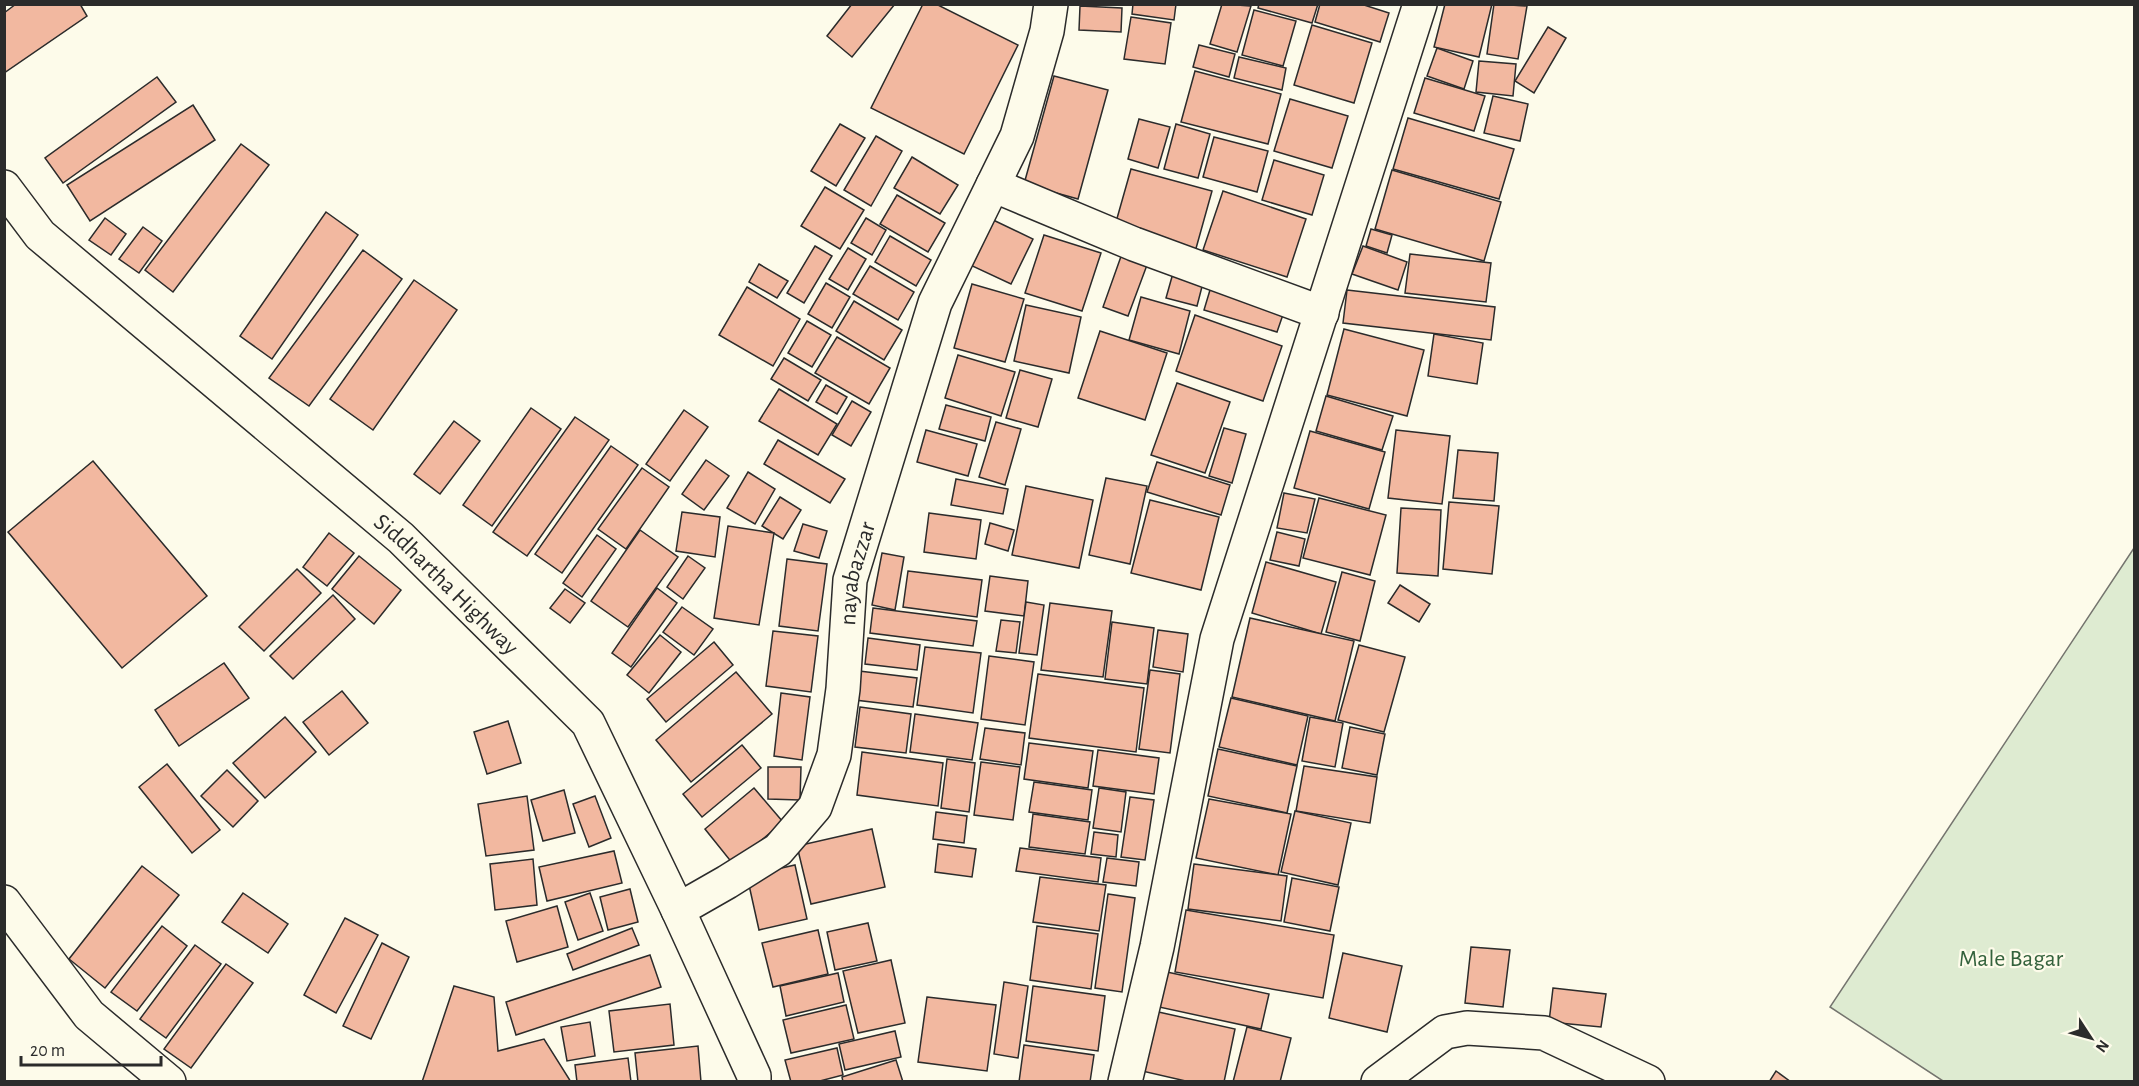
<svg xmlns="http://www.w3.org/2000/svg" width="2139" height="1086" viewBox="0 0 2139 1086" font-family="'Alegreya Sans',sans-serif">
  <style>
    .green { fill: #deebd1; stroke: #74746e; stroke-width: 1.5 }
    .building { fill: #f2b8a0; stroke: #2b2b2b; stroke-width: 1.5 }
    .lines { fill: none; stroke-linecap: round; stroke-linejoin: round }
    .minor-casing { stroke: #2b2b2b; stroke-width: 36 }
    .highway-casing { stroke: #2b2b2b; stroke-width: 36 }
    .minor { stroke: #fdfbea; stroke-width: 33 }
    .highway { stroke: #fdfbea; stroke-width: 33 }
    .labels { text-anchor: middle; stroke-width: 4.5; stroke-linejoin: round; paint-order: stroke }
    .street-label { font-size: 24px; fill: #2b2b2b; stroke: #fdfbea }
    .park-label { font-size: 24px; fill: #34623c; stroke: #fdfbea }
  </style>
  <rect width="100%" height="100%" fill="#fdfbea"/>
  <path class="green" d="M 2134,548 L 2134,1081 L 1943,1081 L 1830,1007 Z"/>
  <g class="building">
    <path d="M 16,4 L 80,4 L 87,16 L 4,73 L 4,13 Z"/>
    <path d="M 852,4 L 895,4 L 852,57 L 827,36 Z"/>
    <path d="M 923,4 L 936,4 L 1018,45 L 964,154 L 871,108 Z"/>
    <path d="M 1133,4 L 1176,4 L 1174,20 L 1132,14 Z"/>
    <path d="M 1222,4 L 1251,6 L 1237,52 L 1210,44 Z"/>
    <path d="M 1259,4 L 1318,4 L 1312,23 L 1258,8 Z"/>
    <path d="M 1320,4 L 1361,4 L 1389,13 L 1380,42 L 1315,22 Z"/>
    <path d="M 1445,4 L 1492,4 L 1479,57 L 1434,47 Z"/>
    <path d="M 1494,4 L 1527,6 L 1518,59 L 1487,54 Z"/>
    <path d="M 1080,6 L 1122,8 L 1121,32 L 1079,30 Z"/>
    <path d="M 1254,10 L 1296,21 L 1283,66 L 1242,55 Z"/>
    <path d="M 1131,17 L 1171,23 L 1165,64 L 1124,59 Z"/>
    <path d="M 1312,25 L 1372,43 L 1354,103 L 1294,85 Z"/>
    <path d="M 1548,27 L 1566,38 L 1534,93 L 1515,81 Z"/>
    <path d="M 1199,45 L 1235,54 L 1229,77 L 1193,67 Z"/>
    <path d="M 1437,48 L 1473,61 L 1464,89 L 1427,76 Z"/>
    <path d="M 1239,57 L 1286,68 L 1282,90 L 1234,78 Z"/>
    <path d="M 1479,61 L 1516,64 L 1513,96 L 1476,92 Z"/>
    <path d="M 1195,71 L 1281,94 L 1268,144 L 1181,122 Z"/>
    <path d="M 1054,76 L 1108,90 L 1078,199 L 1024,184 Z"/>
    <path d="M 157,77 L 176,102 L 63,183 L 45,158 Z"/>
    <path d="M 1425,78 L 1485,96 L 1474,131 L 1414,113 Z"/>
    <path d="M 1493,96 L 1528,104 L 1520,141 L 1484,133 Z"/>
    <path d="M 1290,99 L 1348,116 L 1332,168 L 1274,151 Z"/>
    <path d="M 193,105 L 215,140 L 90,221 L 67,185 Z"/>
    <path d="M 1408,118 L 1514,149 L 1499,199 L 1393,169 Z"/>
    <path d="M 1139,119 L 1170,127 L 1158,168 L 1128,159 Z"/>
    <path d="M 840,124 L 865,138 L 836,186 L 811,171 Z"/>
    <path d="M 1176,124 L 1210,134 L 1198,178 L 1164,169 Z"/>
    <path d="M 876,136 L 902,151 L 871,206 L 844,190 Z"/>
    <path d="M 1214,137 L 1268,151 L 1257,192 L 1203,177 Z"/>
    <path d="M 241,144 L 269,165 L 173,292 L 145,270 Z"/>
    <path d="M 912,157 L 958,185 L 940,214 L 894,188 Z"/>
    <path d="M 1274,160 L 1324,175 L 1312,215 L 1262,200 Z"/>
    <path d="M 1131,169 L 1212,191 L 1195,252 L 1114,229 Z"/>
    <path d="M 1392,170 L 1501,202 L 1484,261 L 1375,229 Z"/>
    <path d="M 825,187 L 864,210 L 840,249 L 801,226 Z"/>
    <path d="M 1223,191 L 1306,219 L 1287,277 L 1203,250 Z"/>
    <path d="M 897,195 L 945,223 L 928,252 L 880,224 Z"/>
    <path d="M 326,212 L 358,235 L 272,359 L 240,336 Z"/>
    <path d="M 105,218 L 126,234 L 111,255 L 89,240 Z"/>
    <path d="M 866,218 L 886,230 L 872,255 L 851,243 Z"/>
    <path d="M 989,218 L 1033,239 L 1011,284 L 968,264 Z"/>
    <path d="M 143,227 L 162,241 L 139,273 L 119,259 Z"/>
    <path d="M 1371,229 L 1392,235 L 1387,253 L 1366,246 Z"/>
    <path d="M 1044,235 L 1101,253 L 1082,311 L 1025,293 Z"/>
    <path d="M 890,236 L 931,260 L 916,286 L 875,262 Z"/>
    <path d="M 815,246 L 832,256 L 804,303 L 787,293 Z"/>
    <path d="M 1363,246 L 1407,262 L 1398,290 L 1352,274 Z"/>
    <path d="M 848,248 L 866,259 L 848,290 L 829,279 Z"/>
    <path d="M 1124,248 L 1150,257 L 1128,316 L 1103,307 Z"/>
    <path d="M 363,250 L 402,279 L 309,406 L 269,378 Z"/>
    <path d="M 1410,254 L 1491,263 L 1486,302 L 1405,293 Z"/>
    <path d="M 759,264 L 788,281 L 777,298 L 749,282 Z"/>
    <path d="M 870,266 L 914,292 L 898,320 L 853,294 Z"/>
    <path d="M 1175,266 L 1205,275 L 1197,306 L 1166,298 Z"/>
    <path d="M 414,280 L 457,310 L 373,430 L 330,399 Z"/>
    <path d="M 1213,280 L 1287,303 L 1277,332 L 1204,310 Z"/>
    <path d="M 826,283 L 850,297 L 832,328 L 808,314 Z"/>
    <path d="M 972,284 L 1024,299 L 1005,362 L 954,348 Z"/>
    <path d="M 747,287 L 800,319 L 773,366 L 719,335 Z"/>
    <path d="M 1347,290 L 1495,307 L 1491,340 L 1343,323 Z"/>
    <path d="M 1141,297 L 1190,311 L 1179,354 L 1129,340 Z"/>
    <path d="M 854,301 L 902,330 L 884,360 L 836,331 Z"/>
    <path d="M 1026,305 L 1081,317 L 1069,373 L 1014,361 Z"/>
    <path d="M 1195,315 L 1282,346 L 1263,401 L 1176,371 Z"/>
    <path d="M 807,321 L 831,335 L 812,367 L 788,353 Z"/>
    <path d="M 1344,329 L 1424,350 L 1407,416 L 1327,395 Z"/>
    <path d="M 1100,331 L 1167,353 L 1145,420 L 1078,398 Z"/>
    <path d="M 1434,334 L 1483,343 L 1477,384 L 1428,376 Z"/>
    <path d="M 837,337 L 890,368 L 869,404 L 815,373 Z"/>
    <path d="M 958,355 L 1015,372 L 1001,416 L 945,398 Z"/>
    <path d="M 784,358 L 821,380 L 808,401 L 771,379 Z"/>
    <path d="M 1020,370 L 1052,379 L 1038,427 L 1006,418 Z"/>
    <path d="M 1177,383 L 1230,402 L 1205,473 L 1151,455 Z"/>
    <path d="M 826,385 L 847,397 L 837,414 L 816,402 Z"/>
    <path d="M 779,389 L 837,424 L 818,455 L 759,421 Z"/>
    <path d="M 1326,396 L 1393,416 L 1382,450 L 1316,431 Z"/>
    <path d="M 852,401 L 871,412 L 851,446 L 832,435 Z"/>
    <path d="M 946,405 L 991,417 L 985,441 L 939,429 Z"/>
    <path d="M 531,408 L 561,429 L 492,526 L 463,505 Z"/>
    <path d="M 684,410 L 708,427 L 670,481 L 646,464 Z"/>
    <path d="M 575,417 L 609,440 L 527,556 L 493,532 Z"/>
    <path d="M 454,421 L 480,441 L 440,494 L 414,474 Z"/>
    <path d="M 996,422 L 1021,429 L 1005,485 L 979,477 Z"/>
    <path d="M 1224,428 L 1246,434 L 1232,483 L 1209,476 Z"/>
    <path d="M 926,430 L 977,444 L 968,476 L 917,462 Z"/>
    <path d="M 1396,430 L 1450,436 L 1442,504 L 1388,498 Z"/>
    <path d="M 1310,431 L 1385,452 L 1369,509 L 1294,488 Z"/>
    <path d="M 778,440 L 845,479 L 830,503 L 764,464 Z"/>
    <path d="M 611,446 L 638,465 L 562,573 L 535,554 Z"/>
    <path d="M 1458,450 L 1498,453 L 1494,501 L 1453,498 Z"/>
    <path d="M 706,460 L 729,476 L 704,510 L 682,494 Z"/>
    <path d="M 93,461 L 207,596 L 122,668 L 8,532 Z"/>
    <path d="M 1157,462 L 1230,485 L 1221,515 L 1147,492 Z"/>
    <path d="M 642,468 L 669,487 L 626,549 L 598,529 Z"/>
    <path d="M 748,472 L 775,489 L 755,524 L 727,508 Z"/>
    <path d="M 1106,478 L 1147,486 L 1130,564 L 1089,555 Z"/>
    <path d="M 956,479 L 1008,489 L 1003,514 L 951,505 Z"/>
    <path d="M 1026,486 L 1093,500 L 1079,568 L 1012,555 Z"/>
    <path d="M 1284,493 L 1315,499 L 1307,533 L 1277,528 Z"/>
    <path d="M 780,497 L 801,510 L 783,539 L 762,526 Z"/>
    <path d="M 1319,498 L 1386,515 L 1370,575 L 1303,558 Z"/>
    <path d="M 1150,500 L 1219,517 L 1201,590 L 1131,573 Z"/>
    <path d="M 1449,502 L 1499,506 L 1492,574 L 1443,569 Z"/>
    <path d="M 1401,508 L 1441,510 L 1438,576 L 1397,573 Z"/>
    <path d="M 682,512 L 720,517 L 715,557 L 676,551 Z"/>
    <path d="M 929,513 L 981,520 L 976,559 L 924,552 Z"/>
    <path d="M 990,523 L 1014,530 L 1008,551 L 985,544 Z"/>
    <path d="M 803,524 L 827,531 L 819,558 L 794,551 Z"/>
    <path d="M 728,526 L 774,533 L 759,625 L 714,618 Z"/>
    <path d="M 640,530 L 678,557 L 628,627 L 591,601 Z"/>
    <path d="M 1277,532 L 1305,539 L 1299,566 L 1270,560 Z"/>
    <path d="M 329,533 L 354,553 L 327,586 L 303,567 Z"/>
    <path d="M 597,535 L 616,549 L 582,597 L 563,583 Z"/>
    <path d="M 882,553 L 904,557 L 895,610 L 872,605 Z"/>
    <path d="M 359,556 L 401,590 L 374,624 L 332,589 Z"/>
    <path d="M 688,556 L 705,568 L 683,599 L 667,587 Z"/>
    <path d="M 787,559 L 827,564 L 818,631 L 779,626 Z"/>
    <path d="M 1266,562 L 1336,582 L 1321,634 L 1252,613 Z"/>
    <path d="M 297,569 L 321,593 L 264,651 L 239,627 Z"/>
    <path d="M 908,571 L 982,580 L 977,617 L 903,607 Z"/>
    <path d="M 1342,572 L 1375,581 L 1360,641 L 1326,632 Z"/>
    <path d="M 990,576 L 1028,581 L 1024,616 L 985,611 Z"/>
    <path d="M 1400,585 L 1430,604 L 1419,622 L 1388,603 Z"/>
    <path d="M 657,588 L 677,603 L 631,667 L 612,653 Z"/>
    <path d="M 565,589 L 585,603 L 570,623 L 550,608 Z"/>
    <path d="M 333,595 L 355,619 L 293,679 L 270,656 Z"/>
    <path d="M 1026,602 L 1044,605 L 1037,655 L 1019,653 Z"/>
    <path d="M 1050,603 L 1112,611 L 1103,677 L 1041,670 Z"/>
    <path d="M 682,607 L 713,629 L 694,655 L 663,632 Z"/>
    <path d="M 873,608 L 977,621 L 973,646 L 870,633 Z"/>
    <path d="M 1250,618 L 1354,641 L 1335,721 L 1232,697 Z"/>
    <path d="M 1001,620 L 1020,622 L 1016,653 L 996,651 Z"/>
    <path d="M 1112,622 L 1154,628 L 1147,684 L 1105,679 Z"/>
    <path d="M 1158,630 L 1188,634 L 1183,672 L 1153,667 Z"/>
    <path d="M 773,631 L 818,636 L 811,692 L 766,686 Z"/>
    <path d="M 660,635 L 681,652 L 649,693 L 627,675 Z"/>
    <path d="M 868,638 L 920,645 L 917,670 L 865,664 Z"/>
    <path d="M 714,642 L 733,665 L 666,722 L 647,699 Z"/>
    <path d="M 1359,645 L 1405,657 L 1384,732 L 1338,720 Z"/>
    <path d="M 925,647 L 981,653 L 973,713 L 917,705 Z"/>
    <path d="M 989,656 L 1034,662 L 1025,725 L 981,719 Z"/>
    <path d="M 224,663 L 249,698 L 179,746 L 155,710 Z"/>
    <path d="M 1150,670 L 1180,674 L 1170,753 L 1139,749 Z"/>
    <path d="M 859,671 L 917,678 L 913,707 L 855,700 Z"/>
    <path d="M 736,672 L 772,714 L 691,782 L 656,740 Z"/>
    <path d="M 1038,674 L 1144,688 L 1136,752 L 1029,738 Z"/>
    <path d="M 342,691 L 368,723 L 329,755 L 303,722 Z"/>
    <path d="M 781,693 L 810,697 L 802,760 L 774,756 Z"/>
    <path d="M 1231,698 L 1308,716 L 1297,765 L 1219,747 Z"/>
    <path d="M 860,707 L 911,714 L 906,753 L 855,747 Z"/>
    <path d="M 915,714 L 978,723 L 972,760 L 910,752 Z"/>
    <path d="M 285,717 L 316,752 L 265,798 L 233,763 Z"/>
    <path d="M 1310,717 L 1343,723 L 1335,767 L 1302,761 Z"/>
    <path d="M 508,721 L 521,763 L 487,774 L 474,732 Z"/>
    <path d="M 1350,727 L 1385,734 L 1377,775 L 1342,768 Z"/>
    <path d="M 985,728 L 1025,733 L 1021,765 L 980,759 Z"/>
    <path d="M 1029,743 L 1093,751 L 1088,788 L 1024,779 Z"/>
    <path d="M 742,745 L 761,768 L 702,817 L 683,794 Z"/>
    <path d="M 1218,749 L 1297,766 L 1287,813 L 1208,796 Z"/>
    <path d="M 1098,750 L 1159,758 L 1154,794 L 1093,786 Z"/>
    <path d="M 862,752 L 943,763 L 938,806 L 857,795 Z"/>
    <path d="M 947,759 L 975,763 L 969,812 L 941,808 Z"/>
    <path d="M 981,762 L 1020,767 L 1013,820 L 974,815 Z"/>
    <path d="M 167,764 L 220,830 L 192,853 L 139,787 Z"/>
    <path d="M 1304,766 L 1377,777 L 1370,823 L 1296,811 Z"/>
    <path d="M 768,767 L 801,767 L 800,800 L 768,799 Z"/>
    <path d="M 227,770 L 258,801 L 233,827 L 201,796 Z"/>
    <path d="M 1034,782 L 1092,790 L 1088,820 L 1029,812 Z"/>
    <path d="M 754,788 L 783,822 L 733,864 L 705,829 Z"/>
    <path d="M 1099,788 L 1126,792 L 1121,832 L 1093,828 Z"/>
    <path d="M 564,790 L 575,833 L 543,841 L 531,800 Z"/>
    <path d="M 527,796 L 534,850 L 486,856 L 478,804 Z"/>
    <path d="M 595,796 L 611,838 L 589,847 L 573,804 Z"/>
    <path d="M 1130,797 L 1154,800 L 1145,860 L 1121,857 Z"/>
    <path d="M 1209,799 L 1291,814 L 1278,875 L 1196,858 Z"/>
    <path d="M 1295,811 L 1351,823 L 1338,885 L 1281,872 Z"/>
    <path d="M 936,812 L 967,816 L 964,843 L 933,839 Z"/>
    <path d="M 1033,814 L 1090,822 L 1085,854 L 1029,847 Z"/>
    <path d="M 872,829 L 885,887 L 811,904 L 797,846 Z"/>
    <path d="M 1094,832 L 1118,835 L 1116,857 L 1091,854 Z"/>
    <path d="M 938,844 L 976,849 L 972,877 L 935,872 Z"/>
    <path d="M 1020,848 L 1101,858 L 1098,882 L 1016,871 Z"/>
    <path d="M 614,851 L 622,883 L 547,901 L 539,867 Z"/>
    <path d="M 1107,858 L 1139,862 L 1136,886 L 1103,882 Z"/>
    <path d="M 533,859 L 537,905 L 495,910 L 490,864 Z"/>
    <path d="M 1194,864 L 1287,876 L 1281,921 L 1188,909 Z"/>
    <path d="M 795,865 L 807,919 L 759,930 L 747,876 Z"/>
    <path d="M 142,866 L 179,895 L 105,988 L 69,959 Z"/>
    <path d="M 1040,877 L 1106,885 L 1099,931 L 1033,922 Z"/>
    <path d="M 1292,878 L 1339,887 L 1330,931 L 1284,922 Z"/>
    <path d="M 630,889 L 638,922 L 608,930 L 600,897 Z"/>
    <path d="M 243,893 L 288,924 L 268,953 L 222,922 Z"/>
    <path d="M 590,893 L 603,931 L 578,940 L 565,902 Z"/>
    <path d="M 1108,894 L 1135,898 L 1122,992 L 1095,988 Z"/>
    <path d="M 557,906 L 568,947 L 517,962 L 506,921 Z"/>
    <path d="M 1186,910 L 1334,935 L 1323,998 L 1175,972 Z"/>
    <path d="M 345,918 L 378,935 L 336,1013 L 304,995 Z"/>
    <path d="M 868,923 L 877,961 L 835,970 L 827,932 Z"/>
    <path d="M 162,926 L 187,946 L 137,1011 L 111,992 Z"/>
    <path d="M 1037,926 L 1098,934 L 1091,989 L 1030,980 Z"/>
    <path d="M 632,928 L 639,945 L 573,970 L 567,954 Z"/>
    <path d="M 818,930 L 828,974 L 773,987 L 762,943 Z"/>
    <path d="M 382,943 L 409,957 L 371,1039 L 343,1026 Z"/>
    <path d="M 195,945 L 221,964 L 166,1038 L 140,1019 Z"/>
    <path d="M 1471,947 L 1510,950 L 1503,1007 L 1465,1003 Z"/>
    <path d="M 1343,953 L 1402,966 L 1387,1032 L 1329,1018 Z"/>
    <path d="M 650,955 L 661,987 L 516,1035 L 506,1002 Z"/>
    <path d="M 891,960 L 905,1023 L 858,1033 L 843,971 Z"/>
    <path d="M 226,964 L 253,983 L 191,1068 L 164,1049 Z"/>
    <path d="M 1167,972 L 1269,994 L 1261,1029 L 1159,1007 Z"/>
    <path d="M 838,973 L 844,1002 L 786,1016 L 780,986 Z"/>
    <path d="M 1004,982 L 1028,986 L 1018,1058 L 994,1054 Z"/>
    <path d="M 454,986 L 494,997 L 498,1051 L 544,1039 L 571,1082 L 422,1082 Z"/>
    <path d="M 1033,986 L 1105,996 L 1098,1051 L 1026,1041 Z"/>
    <path d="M 1553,988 L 1606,994 L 1601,1027 L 1549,1022 Z"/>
    <path d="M 927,997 L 996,1005 L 987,1071 L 918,1062 Z"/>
    <path d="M 670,1004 L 674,1045 L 614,1052 L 609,1011 Z"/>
    <path d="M 846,1005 L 854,1039 L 791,1053 L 783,1020 Z"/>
    <path d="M 1154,1011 L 1235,1029 L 1224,1082 L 1190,1082 L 1142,1071 Z"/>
    <path d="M 590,1022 L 595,1056 L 567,1061 L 561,1027 Z"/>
    <path d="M 1247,1027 L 1291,1038 L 1280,1082 L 1233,1082 Z"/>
    <path d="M 895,1031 L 901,1057 L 845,1070 L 839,1044 Z"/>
    <path d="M 1024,1045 L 1094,1055 L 1090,1082 L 1019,1082 Z"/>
    <path d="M 698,1046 L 701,1082 L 638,1082 L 635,1053 Z"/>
    <path d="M 837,1048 L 843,1075 L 816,1082 L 791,1082 L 785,1060 Z"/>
    <path d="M 628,1058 L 631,1082 L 577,1082 L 575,1065 Z"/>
    <path d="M 896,1060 L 903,1082 L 843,1082 L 842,1077 Z"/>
    <path d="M 1776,1071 L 1791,1082 L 1769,1082 Z"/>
  </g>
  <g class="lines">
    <g class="minor-casing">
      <g id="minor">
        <path d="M 993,185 L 1134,244 L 1322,313"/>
        <path d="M 4,902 L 89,1015 L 169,1082"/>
        <path id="s1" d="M 678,910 L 727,882 L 778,850 L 815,807 L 834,755 L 843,689 L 850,580 L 935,303 L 1017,136 L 1047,31 L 1051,4"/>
        <path d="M 1125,1082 L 1157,947 L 1217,639 L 1420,4"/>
        <path d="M 1378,1082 L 1445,1032 L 1467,1028 L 1544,1033 L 1648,1082"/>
      </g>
    </g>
    <g class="highway-casing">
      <g id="highway">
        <path id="s2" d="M 4,187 L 40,235 L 401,538 L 588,723 L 678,910 L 754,1076 L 754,1082"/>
      </g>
    </g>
    <use href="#minor" class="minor"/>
    <use href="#highway" class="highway"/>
  </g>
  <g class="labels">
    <g class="street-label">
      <text dy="8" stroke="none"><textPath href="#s1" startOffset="412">nayabazzar</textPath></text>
      <text dy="8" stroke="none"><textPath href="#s2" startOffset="596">Siddhartha Highway</textPath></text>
    </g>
    <g class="park-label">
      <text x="2011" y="966">Male Bagar</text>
    </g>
  </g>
  <rect width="2139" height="1086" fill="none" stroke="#2b2b2b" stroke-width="12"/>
  <g transform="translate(2091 1038) rotate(126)" stroke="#fdfbea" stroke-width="4.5" paint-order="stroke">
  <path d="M0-4.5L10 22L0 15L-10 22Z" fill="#2b2b2b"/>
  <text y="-9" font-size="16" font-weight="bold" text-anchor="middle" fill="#2b2b2b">N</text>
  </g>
  <path d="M21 1056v9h140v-9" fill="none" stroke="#2b2b2b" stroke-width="3"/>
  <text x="30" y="1056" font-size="18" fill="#2b2b2b" stroke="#fdfbea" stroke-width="4.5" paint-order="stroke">20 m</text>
</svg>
